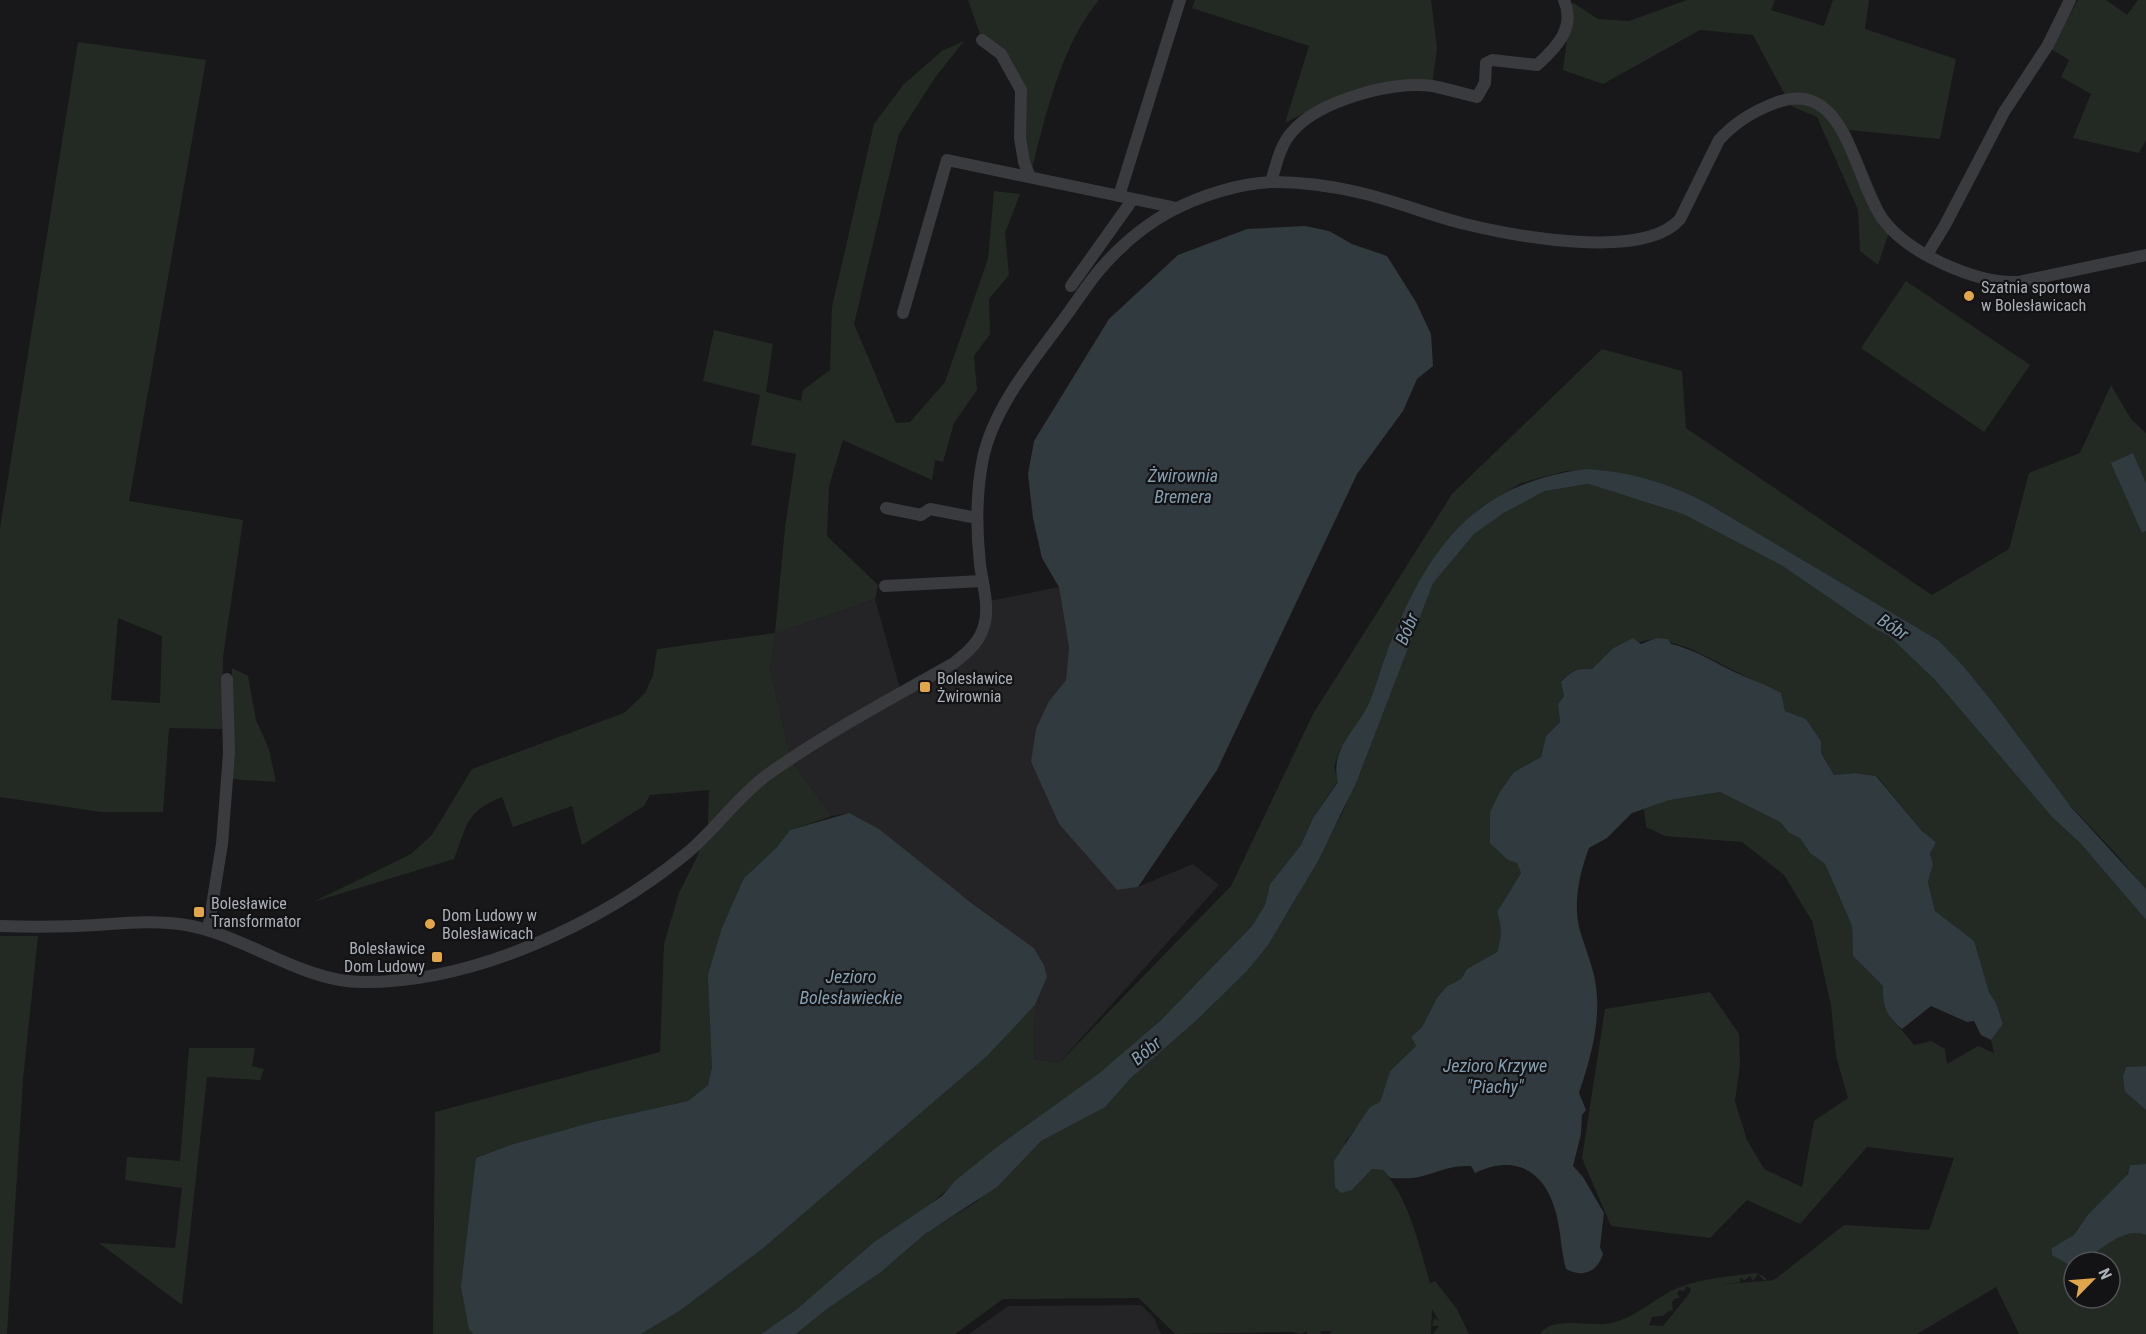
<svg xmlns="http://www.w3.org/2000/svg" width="2146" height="1334" viewBox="0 0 2146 1334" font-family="'Roboto Condensed',sans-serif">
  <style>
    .built { fill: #242427 }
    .green { fill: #232a23; fill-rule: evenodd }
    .water { fill: #313a3f }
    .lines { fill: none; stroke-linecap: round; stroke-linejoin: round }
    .minor { stroke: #3a3b3f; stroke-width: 12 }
    .poi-dot { fill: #e1a649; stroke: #131315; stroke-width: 2 }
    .labels { text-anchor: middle; stroke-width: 4.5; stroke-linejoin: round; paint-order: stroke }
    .poi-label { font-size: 16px; fill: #acb0b8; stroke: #131315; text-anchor: start }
    .water-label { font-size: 18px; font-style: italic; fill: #869fb0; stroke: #131315 }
  </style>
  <rect width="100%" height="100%" fill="#18181a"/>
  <g class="built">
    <path d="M 1059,587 L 1069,648 L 1066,680 L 1049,701 L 1031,762 L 1059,824 L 1117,890 L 1138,887 L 1193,864 L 1219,885 L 1059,1063 L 1034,1059 L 1035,1005 L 1047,977 L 1044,965 L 1034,948 L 849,813 L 832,816 L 791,760 L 770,669 L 775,634 L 875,599 L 901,692 L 976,644 L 985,602 Z"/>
    <path d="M 1141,1305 L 1154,1318 L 1161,1334 L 969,1334 L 1008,1306 Z"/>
  </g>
  <g class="green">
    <path d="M 968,0 L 1099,0 C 1061,44 1044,121 1030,177 L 1016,78 L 982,40 Z"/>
    <path d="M 1195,0 L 1431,0 L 1437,48 L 1432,86 C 1380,93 1331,97 1285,123 L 1309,46 L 1192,8 Z"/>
    <path d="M 1687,0 L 1775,0 L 1771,10 L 1824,26 L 1833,0 L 1869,0 L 1865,29 L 1956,59 L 1940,139 L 1849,130 L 1891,226 L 1878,265 L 1860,251 L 1858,210 L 1817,117 L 1791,106 L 1753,35 L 1700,30 L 1603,84 L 1563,70 L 1572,2 L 1598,19 L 1629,21 Z"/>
    <path d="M 2078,0 L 2106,0 L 2127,15 L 2138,0 L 2146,0 L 2146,140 L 2139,153 L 2073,138 L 2091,94 L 2061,77 L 2069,60 L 2051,49 Z"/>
    <path d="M 964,41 L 934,79 L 899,134 L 854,324 L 896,423 L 910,422 L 945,382 L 988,259 L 994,191 L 1020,194 L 1005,233 L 1009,275 L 989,299 L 990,334 L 974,356 L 977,390 L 954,423 L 943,462 L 935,460 L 932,480 L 843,440 L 829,486 L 827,536 L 878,585 L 875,599 L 775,634 L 770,669 L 791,760 L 832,816 L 790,830 L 776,848 L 744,878 L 712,1040 L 712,1067 L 708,1085 L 688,1101 L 593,1122 L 510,1145 L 476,1158 L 469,1329 L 473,1334 L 433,1334 L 435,1112 L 660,1052 L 664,944 L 679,893 L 697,857 L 708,824 L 709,790 L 650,795 L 644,806 L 582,845 L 572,806 L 513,827 L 502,797 C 465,812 468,824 454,859 L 313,902 L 411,854 L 432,835 L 472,769 L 624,713 L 645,693 L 653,675 L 657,649 L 775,633 L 785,528 L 796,454 L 751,445 L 760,395 L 703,381 L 714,330 L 773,344 L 766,392 L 801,401 L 803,390 L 830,370 L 832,307 L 874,124 L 904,84 L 942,51 Z"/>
    <path d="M 78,42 L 206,60 L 129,501 L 243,520 L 223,657 L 222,729 L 169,728 L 163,812 L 101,812 L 0,797 L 0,528 ZM 118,618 L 162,636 L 160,703 L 111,700 Z"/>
    <path d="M 1906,281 L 2030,365 L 1984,432 L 1861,348 Z"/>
    <path d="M 1602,349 L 1682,371 L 1686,428 L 1932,595 L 2009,549 L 2029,473 L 2080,453 L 2111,385 L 2131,419 L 2146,433 L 2146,483 L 2133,453 L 2142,533 L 2146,531 L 2146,890 L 2116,854 L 2065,800 L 1998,709 L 1938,640 L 1707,504 L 1601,470 L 1566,471 L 1521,483 L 1481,507 L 1455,534 L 1386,653 L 1370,703 L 1352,736 L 1339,751 L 1334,767 L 1338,781 L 1313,818 L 1301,845 L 1270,884 L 1265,905 L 1252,926 L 1161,1020 L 1098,1074 L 998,1146 L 928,1206 L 874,1242 L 797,1309 L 761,1334 L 641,1334 C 719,1286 788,1226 857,1167 C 918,1114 979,1063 1035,1005 L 1034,1059 L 1059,1063 L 1231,886 L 1313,714 L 1452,494 Z"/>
    <path d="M 1589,484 L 1683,514 L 1781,565 L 1873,628 L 1889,636 L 1935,680 L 2052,817 L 2081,844 L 2146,920 L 2146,1066 L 2126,1067 L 2125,1092 L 2146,1110 L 2146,1164 L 2130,1165 C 2125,1194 2088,1208 2075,1234 C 2071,1243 2072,1256 2071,1266 L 2074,1265 L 2074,1298 L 2110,1298 L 2110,1262 L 2079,1262 C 2098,1253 2123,1225 2146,1235 L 2146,1334 L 2019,1334 L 1996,1287 L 1917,1334 L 1540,1334 C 1551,1316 1588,1326 1606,1324 C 1635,1320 1654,1297 1680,1287 C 1703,1278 1733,1276 1757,1273 L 1766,1278 L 1766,1281 L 1774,1280 L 1844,1225 L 1929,1230 L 1954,1158 L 1867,1147 L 1800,1224 L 1747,1200 L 1710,1238 L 1611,1226 L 1582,1158 L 1605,1009 L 1710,992 L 1739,1034 L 1740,1065 L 1735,1101 L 1747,1140 L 1764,1169 L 1802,1187 L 1814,1121 L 1848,1098 L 1836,1056 L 1831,1005 L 1812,921 L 1784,875 L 1742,842 L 1665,836 L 1646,827 L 1644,809 L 1670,800 L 1720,792 L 1780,822 L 1789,833 L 1800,838 L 1810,853 L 1825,864 L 1852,926 L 1853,956 L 1883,986 C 1881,1014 1899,1025 1914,1045 L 1931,1041 L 1945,1049 L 1947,1064 L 1978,1046 L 1994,1053 L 1991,1040 L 2003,1024 L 1996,1003 L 1989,992 L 1977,953 L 1935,911 L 1928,882 L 1933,864 L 1930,854 L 1936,842 L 1922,831 L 1877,776 L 1855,773 L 1834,775 L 1821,753 L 1821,741 L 1806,719 L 1785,711 L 1781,694 L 1689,648 L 1656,638 L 1612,649 L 1592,669 C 1577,668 1571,671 1561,681 L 1564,696 L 1558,704 L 1560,722 L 1546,736 L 1541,757 L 1514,772 L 1490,812 L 1508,860 L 1518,863 L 1521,873 L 1497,912 C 1502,927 1502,936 1497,952 L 1467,969 L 1461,979 L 1447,986 L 1437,998 L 1422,1027 L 1411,1037 L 1416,1046 L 1390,1071 L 1380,1102 L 1370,1107 L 1366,1116 L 1345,1142 L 1352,1190 L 1372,1169 L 1383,1170 C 1410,1201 1419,1245 1430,1283 L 1435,1281 L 1457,1309 L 1469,1334 L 1433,1334 L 1439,1326 L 1432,1326 L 1434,1318 L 1439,1321 L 1432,1309 L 1431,1334 L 1330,1334 L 1331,1331 L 1320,1331 L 1321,1334 L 1307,1334 L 1307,1331 L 1301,1334 L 1292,1332 L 1175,1334 L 1139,1298 L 1003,1299 L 955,1334 L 796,1334 L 827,1309 L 881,1272 L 926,1233 L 976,1202 L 1041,1141 L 1105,1106 L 1131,1078 L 1199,1018 L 1247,971 L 1267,945 L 1294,902 L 1343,812 L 1433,582 L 1473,533 L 1502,514 L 1545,491 ZM 1758,1274 L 1765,1281 L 1724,1284 L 1740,1282 L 1740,1278 L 1745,1280 L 1750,1276 L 1753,1281 ZM 1687,1286 L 1691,1289 L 1689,1294 L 1663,1326 L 1649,1325 L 1652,1317 L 1663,1316 L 1670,1310 L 1673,1311 L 1672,1302 L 1676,1298 L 1680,1298 L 1677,1294 L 1679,1290 L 1684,1291 Z"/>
    <path d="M 232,668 L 248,676 L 256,720 L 269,749 L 276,782 L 231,779 Z"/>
    <path d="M 0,936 L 38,936 L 23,1080 L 7,1334 L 0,1334 Z"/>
    <path d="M 189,1048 L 255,1048 L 252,1066 L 264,1069 L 260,1080 L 207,1077 L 182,1305 L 99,1243 L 175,1248 L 182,1188 L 125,1180 L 127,1157 L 180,1161 Z"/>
  </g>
  <g class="water">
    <path d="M 1305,226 L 1329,231 L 1352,244 L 1387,256 L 1416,302 L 1431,334 L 1433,366 L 1417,379 L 1403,411 L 1357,474 L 1217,770 L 1138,887 L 1117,890 L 1059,824 L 1031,762 L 1036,729 L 1049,701 L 1066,680 L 1069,648 L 1059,587 L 1042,558 L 1033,518 L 1028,474 L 1034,441 L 1109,319 L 1178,255 L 1247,229 Z"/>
    <path d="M 2133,453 L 2146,483 L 2146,531 L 2142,533 L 2111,463 Z"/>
    <path d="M 1587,469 C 1632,472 1668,483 1708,504 L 1938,640 L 1964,667 L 1998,709 L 2071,807 L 2146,889 L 2146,920 L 2081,844 L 2052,817 L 1935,680 L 1889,636 L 1873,628 L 1781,565 L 1683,514 L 1595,486 L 1588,484 L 1545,491 L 1502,514 L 1474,534 L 1433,583 L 1356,783 L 1318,861 L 1268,945 L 1247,971 L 1199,1018 L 1131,1078 L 1105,1107 L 1041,1141 L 997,1187 L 925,1234 L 881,1272 L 827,1309 L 796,1334 L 761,1334 L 797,1309 L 874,1242 L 942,1196 L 955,1181 L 998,1146 L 1098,1074 L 1161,1020 L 1252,926 L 1265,905 L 1270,884 L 1301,845 L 1313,818 L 1338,782 C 1329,748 1358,730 1370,701 C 1377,684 1381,666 1388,649 C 1428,548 1473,483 1587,469 Z"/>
    <path d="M 1633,638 L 1641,644 L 1656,638 L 1668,639 L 1671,644 C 1699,651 1714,663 1739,674 C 1754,681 1767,685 1781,693 L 1785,711 L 1806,719 L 1821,741 L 1821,753 L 1834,775 L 1855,773 L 1876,776 L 1922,831 L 1936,842 L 1930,854 L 1933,864 L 1928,882 L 1935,911 L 1974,941 L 1989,992 L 1996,1003 L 2003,1024 L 1991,1040 L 1981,1035 L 1974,1021 L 1967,1022 L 1931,1006 L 1902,1029 C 1887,1016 1882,1006 1883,986 L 1853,956 L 1852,926 L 1825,864 L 1810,853 L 1800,838 L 1789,833 L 1780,822 L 1720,792 L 1670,800 L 1632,813 L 1607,838 L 1589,848 C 1579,874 1572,907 1581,934 C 1588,956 1596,974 1597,997 C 1599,1029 1589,1063 1579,1093 L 1586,1110 L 1582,1115 L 1581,1134 L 1573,1166 L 1583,1177 L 1604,1213 L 1600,1247 L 1603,1254 C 1597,1272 1583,1278 1566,1269 C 1561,1251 1561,1232 1556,1213 C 1545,1170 1515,1154 1475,1173 L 1471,1166 C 1451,1165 1438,1172 1419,1177 C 1410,1179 1399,1178 1390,1178 L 1383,1170 L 1372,1169 L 1352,1190 L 1341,1193 L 1335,1187 L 1334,1161 L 1370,1107 L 1380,1102 L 1390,1071 L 1416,1046 L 1411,1037 L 1422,1027 L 1437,998 L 1447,986 L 1461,979 L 1467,969 L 1497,952 C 1502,936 1502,927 1497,912 L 1521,873 L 1517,863 L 1508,860 L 1490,843 L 1490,812 L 1500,792 L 1514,772 L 1541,757 L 1546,736 L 1560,722 L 1558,704 L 1564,696 L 1561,682 C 1571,671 1577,668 1592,669 L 1612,649 Z"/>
    <path d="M 849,813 L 879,829 L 969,901 L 1034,948 L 1044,965 L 1047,977 L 1035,1005 L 987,1056 L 762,1249 L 679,1311 L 641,1334 L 473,1334 L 469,1329 L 461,1287 L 476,1158 L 510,1145 L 593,1122 L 688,1101 L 708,1085 L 712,1067 L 708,975 L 722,928 L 744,878 L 776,848 L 790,830 Z"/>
    <path d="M 2146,1066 L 2146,1110 L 2125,1092 L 2123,1077 L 2126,1067 Z"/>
    <path d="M 2146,1164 L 2146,1235 C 2125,1226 2102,1249 2086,1259 C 2080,1263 2076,1262 2071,1266 L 2052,1255 L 2052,1248 L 2074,1235 L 2087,1216 L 2128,1174 L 2130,1165 Z"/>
  </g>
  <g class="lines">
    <g class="minor">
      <path d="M 982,40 L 1001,54 L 1021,90 L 1020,138 L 1024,162 L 1030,177"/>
      <path d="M 1271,182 C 1276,165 1280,145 1292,132 C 1318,101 1393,80 1432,86 C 1447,89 1462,93 1477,97 L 1485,83 L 1486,63 L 1492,60 L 1537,65 C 1556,48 1576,28 1564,0"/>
      <path d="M 1119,196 L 1180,0"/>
      <path d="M 1928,253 L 1945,225 L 2004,112 L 2048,45 L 2070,0"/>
      <path d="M 1071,286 L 1133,199"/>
      <path d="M 903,313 L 947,160 L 1177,208"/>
      <path d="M 886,508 L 921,515 L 930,509 L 977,518"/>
      <path d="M 885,586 L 982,581"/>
      <path d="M 0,926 C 32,927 64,927 96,925 C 126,923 156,920 186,925 C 245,935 302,982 362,982 C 474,983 602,923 687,853 C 716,829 737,797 767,775 C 826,733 891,699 954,663 C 969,651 981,641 985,622 C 989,604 982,581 980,564 C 976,528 976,493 983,458 C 994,407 1033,361 1063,320 C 1075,304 1085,288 1097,273 C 1117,249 1143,226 1171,211 C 1200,196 1239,183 1273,182 C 1300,182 1331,186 1357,192 C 1394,200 1428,215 1465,224 C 1514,236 1644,261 1680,219 L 1719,140 C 1734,123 1754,111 1775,103 C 1848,75 1853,182 1885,222 C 1910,254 1977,284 2018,282 L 2146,255"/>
      <path d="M 208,930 L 222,844 L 229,753 L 227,679"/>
    </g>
  </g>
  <g class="poi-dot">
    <circle cx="1969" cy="296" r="6"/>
    <rect x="919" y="681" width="12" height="12" rx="3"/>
    <rect x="193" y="906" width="12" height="12" rx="3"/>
    <circle cx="430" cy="924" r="6"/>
    <rect x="431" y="951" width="12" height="12" rx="3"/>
  </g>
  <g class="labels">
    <g class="poi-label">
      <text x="1981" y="293">Szatnia sportowa<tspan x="1981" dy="18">w Bolesławicach</tspan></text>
      <text x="937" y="684">Bolesławice<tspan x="937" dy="18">Żwirownia</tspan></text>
      <text x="211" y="909">Bolesławice<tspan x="211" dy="18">Transformator</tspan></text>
      <text x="442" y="921">Dom Ludowy w<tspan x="442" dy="18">Bolesławicach</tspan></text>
      <text x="425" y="954" text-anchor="end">Bolesławice<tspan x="425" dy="18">Dom Ludowy</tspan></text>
    </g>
    <g class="water-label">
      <text x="1183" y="482">Żwirownia<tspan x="1183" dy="21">Bremera</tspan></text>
      <text transform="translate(1893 627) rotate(33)" y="6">Bóbr</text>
      <text transform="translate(1407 629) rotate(-67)" y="6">Bóbr</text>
      <text x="851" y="983">Jezioro<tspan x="851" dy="21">Bolesławieckie</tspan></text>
      <text transform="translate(1146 1051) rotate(-40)" y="6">Bóbr</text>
      <text x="1495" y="1072">Jezioro Krzywe<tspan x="1495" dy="21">"Piachy"</tspan></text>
    </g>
  </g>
  <g transform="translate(2092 1280) rotate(65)"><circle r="28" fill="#131315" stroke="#505256" stroke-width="1.5"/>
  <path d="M0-4.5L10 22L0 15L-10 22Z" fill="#e1a649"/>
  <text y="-9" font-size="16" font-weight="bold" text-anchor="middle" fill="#acb0b8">N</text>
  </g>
</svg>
